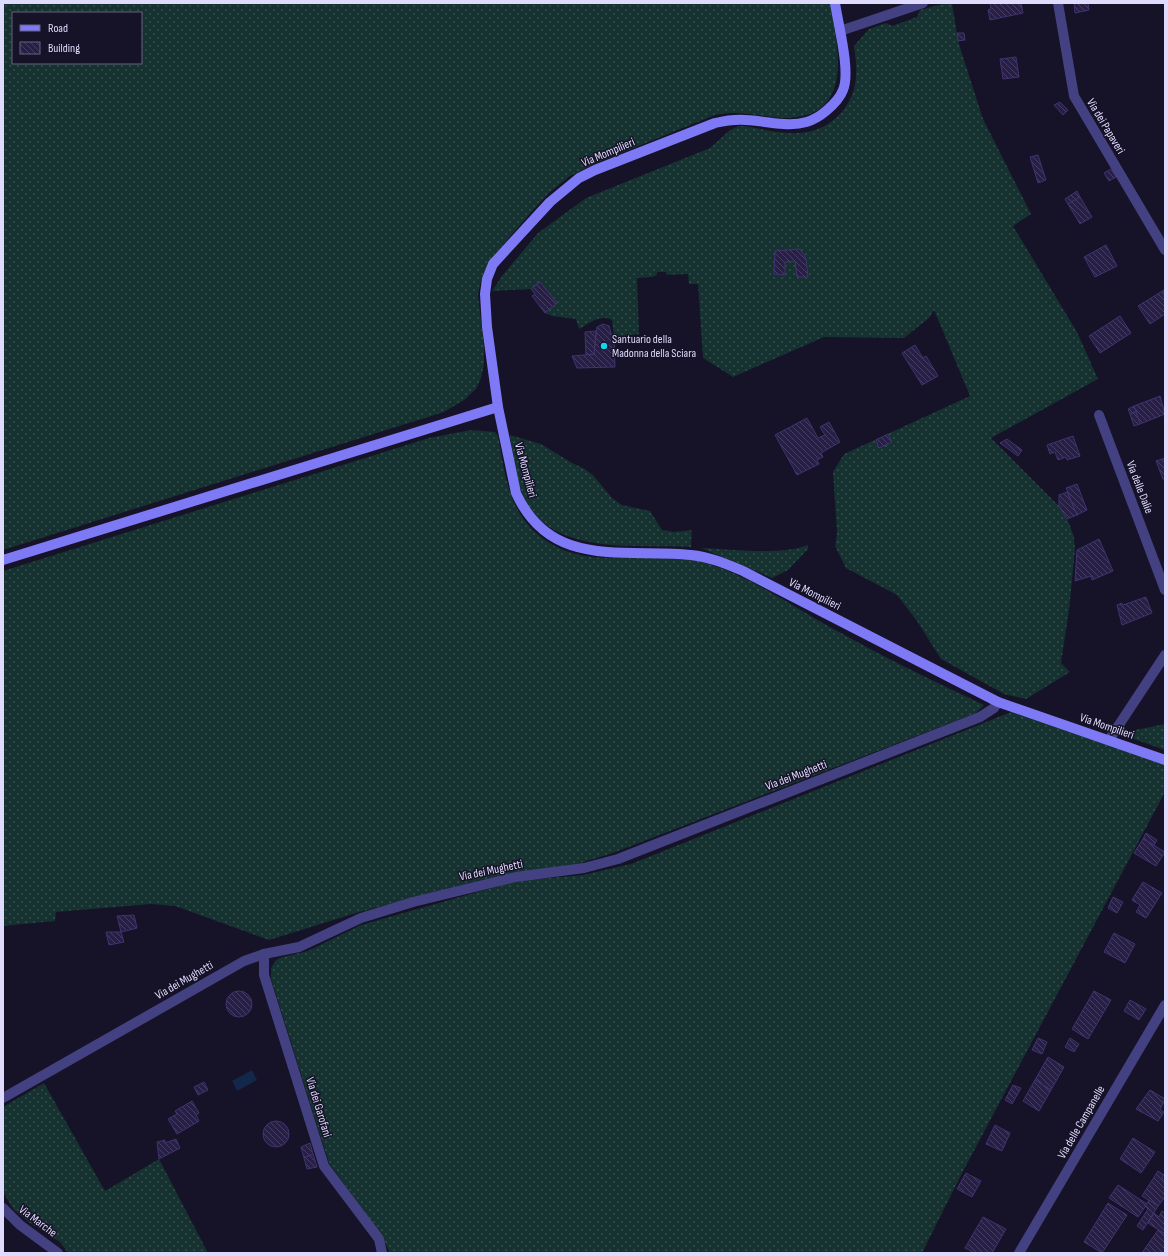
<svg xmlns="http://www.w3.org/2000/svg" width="1168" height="1256" viewBox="0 0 1168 1256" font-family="'Sofia Sans Condensed',sans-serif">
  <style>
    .grass { fill: url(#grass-dots); fill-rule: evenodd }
    .water { fill: #13274a }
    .building { fill: url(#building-back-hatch); stroke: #403371 }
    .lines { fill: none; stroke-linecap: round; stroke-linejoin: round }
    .street { stroke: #444182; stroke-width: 10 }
    .secondary { stroke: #7e79f5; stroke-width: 10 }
    .poi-dot { fill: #15d5ed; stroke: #161227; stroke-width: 1.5 }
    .labels { text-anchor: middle; stroke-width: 3; stroke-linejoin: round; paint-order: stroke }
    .street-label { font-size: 12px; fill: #dfdbfc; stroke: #161227 }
    .poi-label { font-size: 12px; fill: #dfdbfc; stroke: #161227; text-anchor: start }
  </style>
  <defs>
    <pattern id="grass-dots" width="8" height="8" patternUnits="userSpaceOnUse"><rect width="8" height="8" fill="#153130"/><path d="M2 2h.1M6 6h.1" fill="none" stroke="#374e4f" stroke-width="1.8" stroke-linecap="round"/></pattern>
    <pattern id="building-back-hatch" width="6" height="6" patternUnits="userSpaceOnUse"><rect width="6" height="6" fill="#281f47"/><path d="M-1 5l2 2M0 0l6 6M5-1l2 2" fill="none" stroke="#473f62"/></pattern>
  </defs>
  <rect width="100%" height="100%" fill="#161227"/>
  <g class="grass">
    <path d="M 3,3 L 830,3 C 838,47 855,117 787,118 C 761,118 741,109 715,115 L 594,164 L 570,176 L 549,193 L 535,208 L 494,255 L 481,281 L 478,294 L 484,347 L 484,364 L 481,378 L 476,389 L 464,400 L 444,412 L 3,550 ZM 13,13 L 141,13 L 141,63 L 13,63 Z"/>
    <path d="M 946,3 L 952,3 L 958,41 L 983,119 L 1031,214 L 1013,226 L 1077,332 L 1098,379 L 991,438 L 1059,506 L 1069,523 L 1074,537 L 1075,550 L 1069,610 L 1061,663 L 1070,672 L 1026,699 L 1004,694 L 941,659 L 917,621 L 897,595 L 846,568 L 835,546 L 837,533 L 833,472 L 844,454 L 970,396 L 934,310 L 929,318 L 904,338 L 824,337 L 733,377 L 703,358 L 698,284 L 689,284 L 688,274 L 667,275 L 666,272 L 657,272 L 657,275 L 652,277 L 637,278 L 639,334 L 614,337 L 612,320 C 600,314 590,323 579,329 L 576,319 L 552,316 L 545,313 L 556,303 L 540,282 L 531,289 L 492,291 L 502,276 L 538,233 L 586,198 L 710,148 L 729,131 L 738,126 L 745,126 C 762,129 780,134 797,133 C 829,133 856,106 856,74 C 857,65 855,55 854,46 L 869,29 L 886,23 L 892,26 L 917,17 L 920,10 Z"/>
    <path d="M 471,430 L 495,432 L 498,436 C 505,473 508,511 540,536 C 585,573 646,550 698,561 C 746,572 797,610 841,633 C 887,659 936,682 984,705 L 976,713 L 613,853 L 577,864 L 503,875 L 477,881 L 356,913 L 269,940 L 175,906 L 151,904 L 56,912 L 55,921 L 3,926 L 3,571 L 429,438 Z"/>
    <path d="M 510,435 L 541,444 L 572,463 L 583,468 L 593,475 L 612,498 L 622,505 L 650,511 L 662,530 L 674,532 L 692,530 L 691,547 C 639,544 550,557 524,497 C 515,478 513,456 510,435 Z"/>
    <path d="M 808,545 L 808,549 L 788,570 L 772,578 L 701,548 C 731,549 780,556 808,545 Z"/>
    <path d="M 1011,712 L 1165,765 L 1165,792 L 961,1175 L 922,1253 L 390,1253 L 382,1236 L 329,1163 L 271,979 L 271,968 L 276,960 L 282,957 L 308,951 L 361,925 L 506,884 L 527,880 L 583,875 L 631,864 Z"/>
    <path d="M 1165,724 L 1165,750 L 1134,739 L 1130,731 Z"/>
    <path d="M 44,1083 L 105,1191 L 159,1159 L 208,1253 L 68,1253 L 60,1242 L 30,1223 L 13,1209 L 3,1192 L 3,1107 Z"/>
  </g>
  <path class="water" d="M 252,1070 L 257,1080 L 237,1091 L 232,1081 Z"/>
  <g class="building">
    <path d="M 990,3 L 1021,3 L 1023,13 L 990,20 L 988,10 L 991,9 Z"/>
    <path d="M 1074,3 L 1088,3 L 1089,10 L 1075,13 Z"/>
    <path d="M 957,33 L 964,33 L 965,40 L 958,41 Z"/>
    <path d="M 1016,57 L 1019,77 L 1003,79 L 1000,59 Z"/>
    <path d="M 1060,102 L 1068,110 L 1063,115 L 1054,105 Z"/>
    <path d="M 1038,155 L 1046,180 L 1038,183 L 1030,157 Z"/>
    <path d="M 1111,169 L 1116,177 L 1109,181 L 1104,173 Z"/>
    <path d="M 1077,191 L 1080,197 L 1068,204 L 1065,199 Z"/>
    <path d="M 1080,197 L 1092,217 L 1080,224 L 1068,204 Z"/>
    <path d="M 1106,245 L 1117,266 L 1095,277 L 1084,257 Z"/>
    <path d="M 800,249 L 806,259 L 808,277 L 797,277 L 795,261 L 785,262 L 785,275 L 774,274 L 775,251 Z"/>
    <path d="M 540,282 L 557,303 L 545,313 L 532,296 L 535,294 L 531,289 Z"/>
    <path d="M 1164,290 L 1165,314 L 1150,324 L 1138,306 Z"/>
    <path d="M 1120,316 L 1131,333 L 1100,353 L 1089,336 Z"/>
    <path d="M 603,324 L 609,326 L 612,337 L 614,337 L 615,367 L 577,368 L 572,356 L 594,354 L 597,327 Z"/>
    <path d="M 596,331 L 594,354 L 586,355 L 585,332 Z"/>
    <path d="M 915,345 L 923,358 L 926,356 L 938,376 L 922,385 L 902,353 Z"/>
    <path d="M 1160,396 L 1165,414 L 1140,424 L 1134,406 Z"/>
    <path d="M 1134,406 L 1136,412 L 1130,414 L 1128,409 Z"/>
    <path d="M 1136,412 L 1140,424 L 1134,426 L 1130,414 Z"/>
    <path d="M 807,418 L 818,438 L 825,435 L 820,427 L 829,422 L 840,442 L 821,453 L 823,457 L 817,460 L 819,464 L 797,475 L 775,435 Z"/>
    <path d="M 888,434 L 892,442 L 879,448 L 876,440 Z"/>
    <path d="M 1073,436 L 1080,456 L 1067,460 L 1066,457 L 1058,460 L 1055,452 L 1050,454 L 1047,445 Z"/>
    <path d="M 1007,439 L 1022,450 L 1018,456 L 1000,443 Z"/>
    <path d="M 1165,458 L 1165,479 L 1163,479 L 1156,461 Z"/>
    <path d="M 1077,484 L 1087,510 L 1077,515 L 1066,488 Z"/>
    <path d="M 1067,492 L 1077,515 L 1067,519 L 1059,506 L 1059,495 Z"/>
    <path d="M 1099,539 L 1113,571 L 1092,580 L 1091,576 L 1075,581 L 1077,550 Z"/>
    <path d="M 1146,597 L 1152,613 L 1122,625 L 1117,605 L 1122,603 L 1123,605 Z"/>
    <path d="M 1146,833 L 1157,840 L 1154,845 L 1143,839 Z"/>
    <path d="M 1143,839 L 1165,852 L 1156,866 L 1134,853 Z"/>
    <path d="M 1143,882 L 1162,893 L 1146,918 L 1136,912 L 1140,905 L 1132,900 Z"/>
    <path d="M 1113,897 L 1123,902 L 1117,913 L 1108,908 Z"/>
    <path d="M 134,915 L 137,928 L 121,932 L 117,916 Z"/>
    <path d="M 106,932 L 121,932 L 124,942 L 109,945 Z"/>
    <path d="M 1114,933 L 1135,944 L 1125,963 L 1104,952 Z"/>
    <circle cx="239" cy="1004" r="13"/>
    <path d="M 1094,991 L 1111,1000 L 1088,1039 L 1072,1029 Z"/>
    <path d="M 1130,1000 L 1146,1009 L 1139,1020 L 1124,1011 Z"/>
    <path d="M 1038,1038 L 1047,1042 L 1042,1054 L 1032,1050 Z"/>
    <path d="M 1070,1038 L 1079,1044 L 1074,1052 L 1065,1047 Z"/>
    <path d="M 1048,1057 L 1064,1067 L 1051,1090 L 1035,1080 Z"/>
    <path d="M 1035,1080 L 1051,1090 L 1039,1111 L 1023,1101 Z"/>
    <path d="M 204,1082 L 208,1090 L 198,1095 L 194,1087 Z"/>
    <path d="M 1013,1085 L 1021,1088 L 1012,1104 L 1005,1100 Z"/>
    <path d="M 1150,1090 L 1165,1099 L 1160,1110 L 1164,1112 L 1158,1121 L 1136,1109 Z"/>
    <path d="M 192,1101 L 199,1113 L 196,1115 L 199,1121 L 177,1134 L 168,1119 L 177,1114 L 175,1111 Z"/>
    <circle cx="276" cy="1134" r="13"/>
    <path d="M 995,1125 L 1010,1133 L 1002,1151 L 986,1144 Z"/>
    <path d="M 1133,1138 L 1155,1152 L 1141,1173 L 1120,1159 Z"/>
    <path d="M 176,1139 L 180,1148 L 159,1159 L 157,1142 L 165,1140 L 165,1143 Z"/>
    <path d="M 310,1143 L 313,1154 L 304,1158 L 301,1147 Z"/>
    <path d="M 313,1154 L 317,1167 L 307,1169 L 304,1158 Z"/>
    <path d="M 1158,1171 L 1164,1175 L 1162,1178 L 1165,1180 L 1165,1197 L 1158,1206 L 1142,1196 Z"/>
    <path d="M 966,1173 L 981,1181 L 972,1197 L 957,1189 Z"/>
    <path d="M 1118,1185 L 1147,1204 L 1138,1217 L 1109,1198 Z"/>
    <path d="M 1149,1200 L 1158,1206 L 1143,1230 L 1137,1226 L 1148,1209 L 1145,1206 Z"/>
    <path d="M 1108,1203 L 1127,1215 L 1102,1253 L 1084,1242 Z"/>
    <path d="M 1162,1211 L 1165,1213 L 1165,1234 L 1148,1223 L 1154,1213 L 1159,1217 Z"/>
    <path d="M 983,1217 L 1006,1229 L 992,1253 L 975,1253 L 965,1248 Z"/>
    <path d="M 1158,1230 L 1165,1234 L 1165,1253 L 1142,1253 Z"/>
  </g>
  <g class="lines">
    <g class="street">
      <path d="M 1058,3 L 1074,96 L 1165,250"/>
      <path d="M 840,31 L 923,3"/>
      <path d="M 1099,415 L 1165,590"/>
      <path d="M 1109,740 L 1165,655"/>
      <path d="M 264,954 L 264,975 L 324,1166 L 379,1239 L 382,1253"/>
      <path d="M 3,1098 L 244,961 L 264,954 L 299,947 L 361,918 L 413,902 L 516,877 L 584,868 L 618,859 L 980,717 L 994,708 L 998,702"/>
      <path d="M 3,1208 L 20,1225 L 58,1253"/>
      <path d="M 1019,1253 L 1165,1005"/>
    </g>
    <g class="secondary">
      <path d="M 835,3 C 838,24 851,72 843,90 C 840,98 832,106 826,111 C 813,122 801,125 784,124 C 755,122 745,116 715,123 L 595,170 L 579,178 L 550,202 L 493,264 L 487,279 L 485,294 L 487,327 L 498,407 L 516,493 C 551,570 625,548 691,555 C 710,557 726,564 743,571 L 998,702 L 1165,760"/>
      <path d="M 3,560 L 498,407"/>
    </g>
  </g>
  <circle class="poi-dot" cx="604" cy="346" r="4"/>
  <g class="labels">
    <g class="street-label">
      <text transform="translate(1106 126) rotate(59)" y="4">Via dei Papaveri</text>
      <text transform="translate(608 152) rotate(-23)" y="4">Via Mompilieri</text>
      <text transform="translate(526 470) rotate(75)" y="4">Via Mompilieri</text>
      <text transform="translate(1140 487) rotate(69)" y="4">Via delle Dalie</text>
      <text transform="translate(815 594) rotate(27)" y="4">Via Mompilieri</text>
      <text transform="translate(1107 726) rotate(19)" y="4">Via Mompilieri</text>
      <text transform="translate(796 775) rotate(-21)" y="4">Via dei Mughetti</text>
      <text transform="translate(491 870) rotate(-12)" y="4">Via dei Mughetti</text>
      <text transform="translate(184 980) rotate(-30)" y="4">Via dei Mughetti</text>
      <text transform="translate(319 1107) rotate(73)" y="4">Via dei Garofani</text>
      <text transform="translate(1081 1122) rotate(-60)" y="4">Via delle Campanelle</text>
      <text transform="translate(38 1221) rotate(37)" y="4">Via Marche</text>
    </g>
    <g class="poi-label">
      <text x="612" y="343">Santuario della<tspan x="612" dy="14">Madonna della Sciara</tspan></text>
    </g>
  </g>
  <rect width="1168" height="1256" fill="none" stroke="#dfdbfc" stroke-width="8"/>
  <rect x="12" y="12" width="130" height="52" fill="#161227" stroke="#66627c"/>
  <rect x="20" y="25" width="20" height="6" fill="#7e79f5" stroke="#66627c"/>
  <text x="48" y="32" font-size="12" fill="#dfdbfc">Road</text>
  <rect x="20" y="42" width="20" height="12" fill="url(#building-back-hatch)" stroke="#66627c"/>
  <text x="48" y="52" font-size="12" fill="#dfdbfc">Building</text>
</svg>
